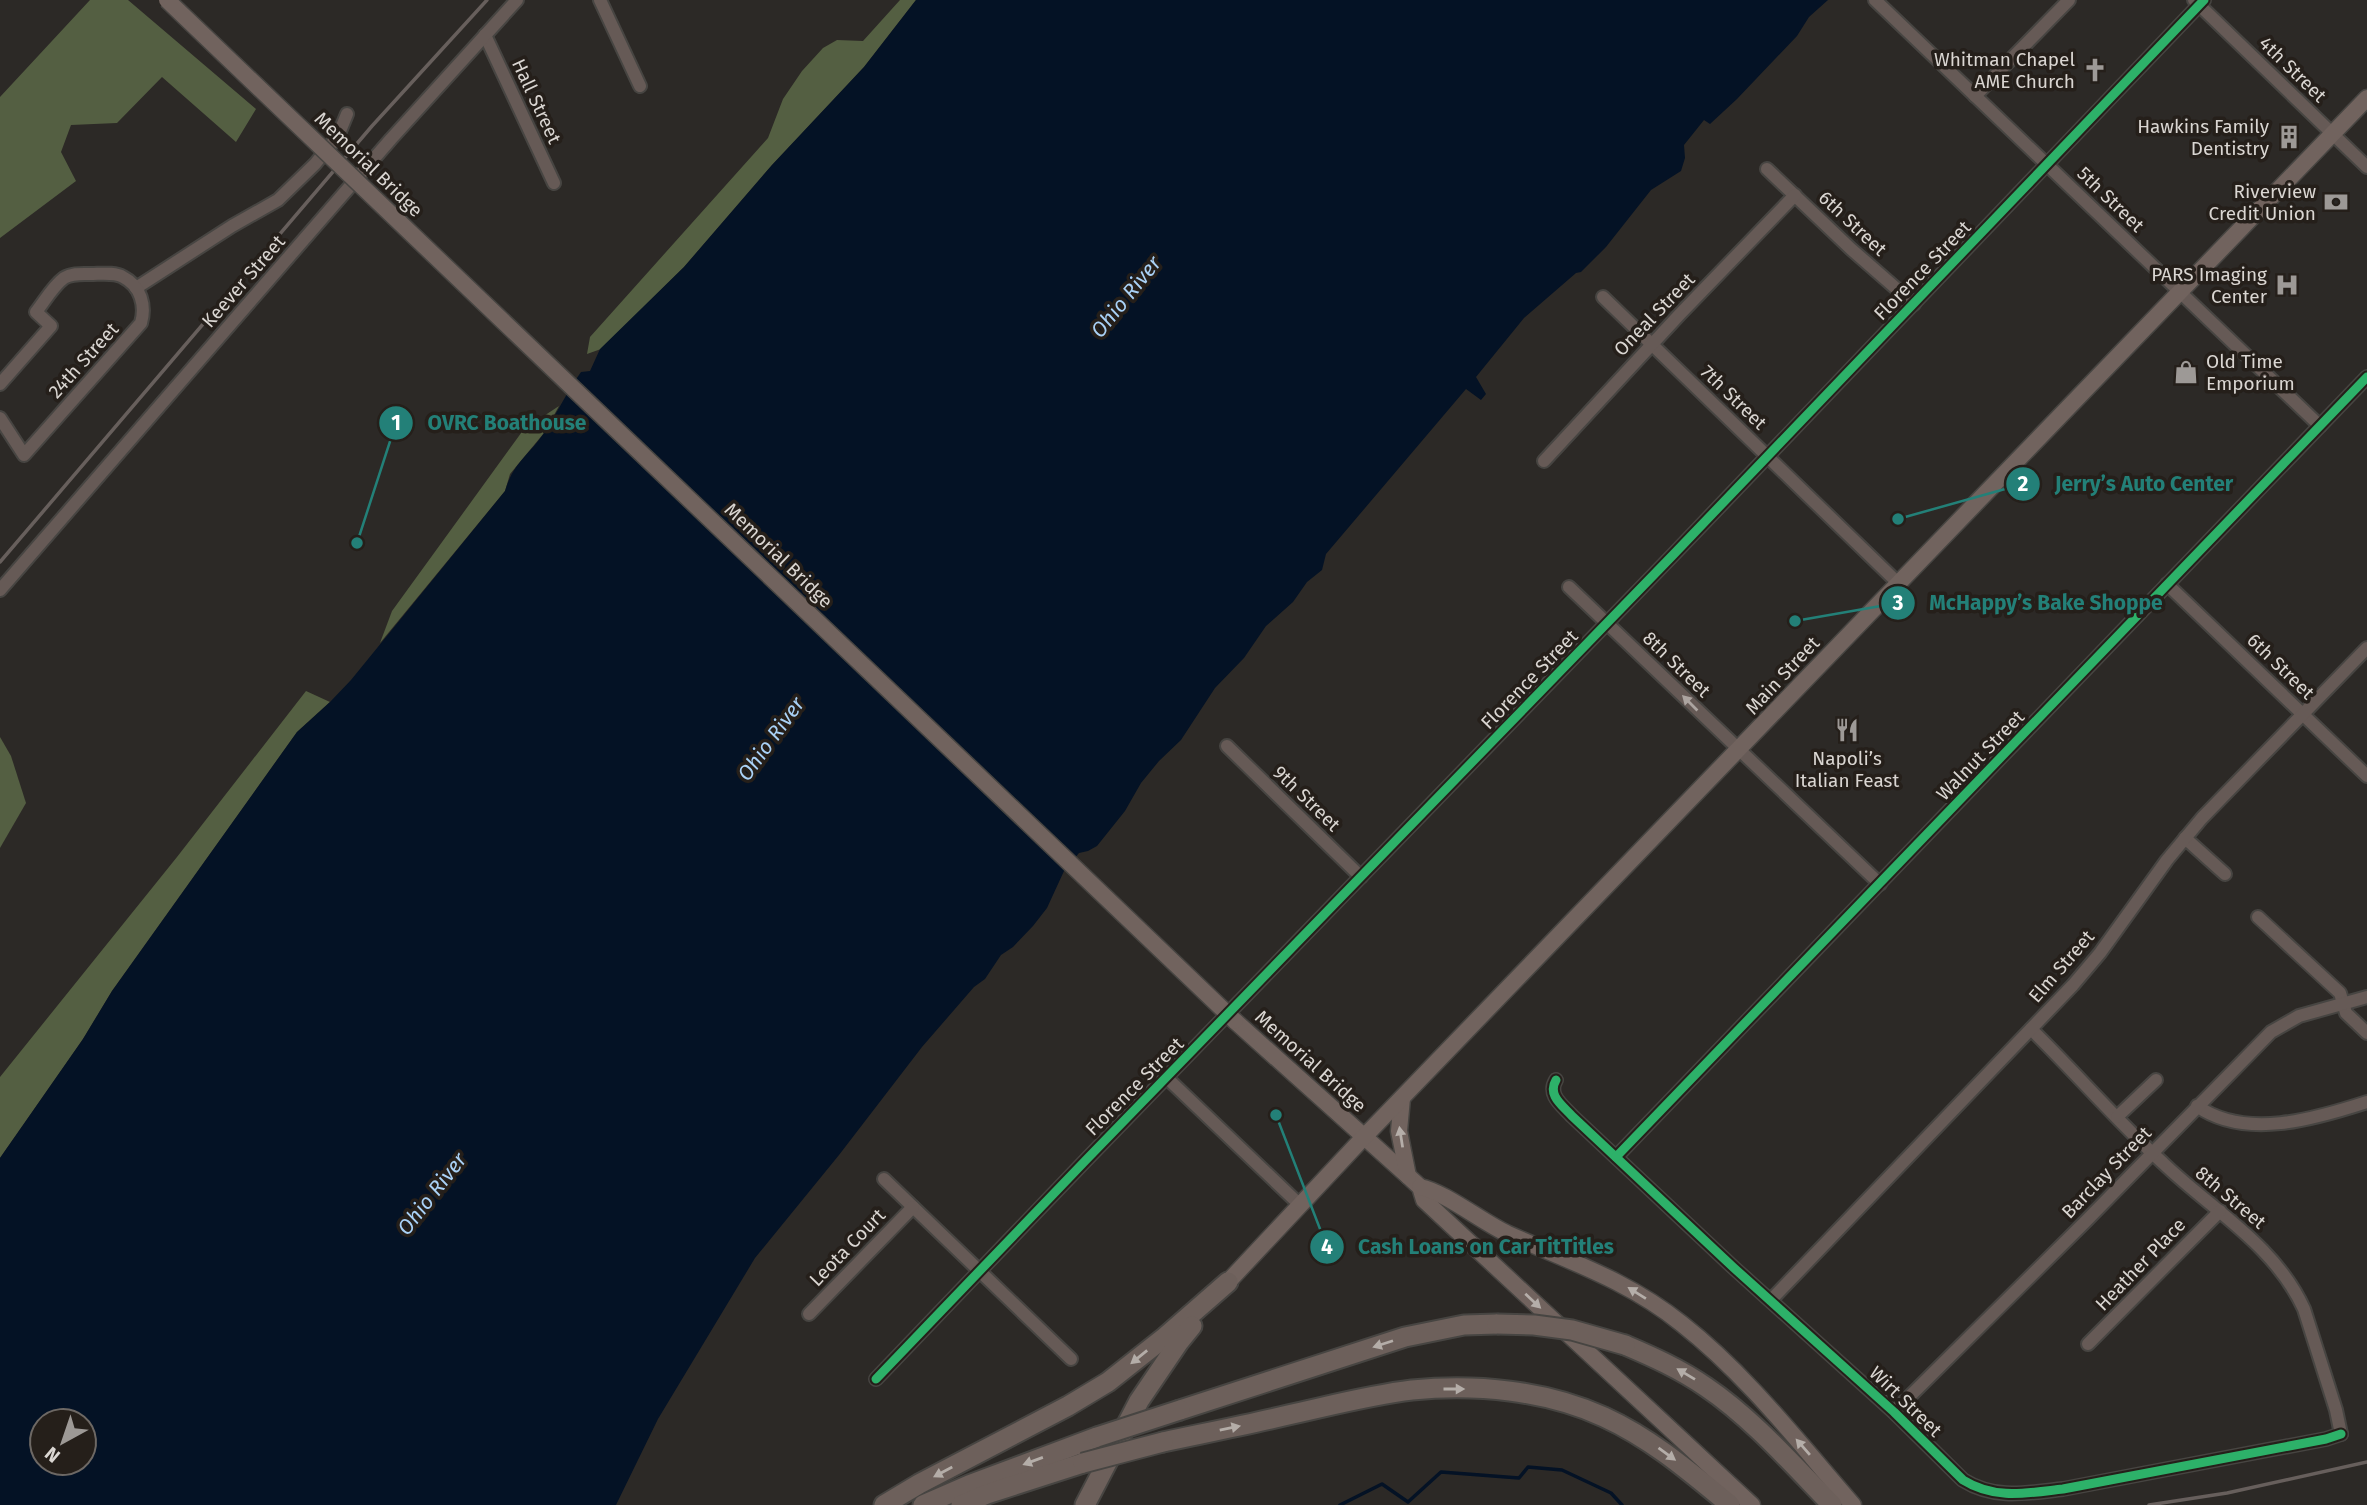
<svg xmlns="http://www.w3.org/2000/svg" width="2367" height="1505" viewBox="0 0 2367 1505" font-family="'Fira Sans',sans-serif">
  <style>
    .forest { fill: #545f42 }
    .water { fill: #041225; fill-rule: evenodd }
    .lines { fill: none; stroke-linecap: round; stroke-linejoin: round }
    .stream { stroke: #041225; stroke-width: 3.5 }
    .minor-casing { stroke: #474542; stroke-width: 16 }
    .major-casing { stroke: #474542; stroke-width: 19 }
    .highway-casing { stroke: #474542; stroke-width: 23 }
    .minor { stroke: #665a56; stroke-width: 12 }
    .major { stroke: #71635e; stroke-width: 16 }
    .highway { stroke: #6d605b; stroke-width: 19 }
    .rail { stroke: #675f5c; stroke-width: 3.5 }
    .major-bridge-casing { stroke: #474542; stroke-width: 19; stroke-linecap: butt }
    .highway-bridge-casing { stroke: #474542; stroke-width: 23; stroke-linecap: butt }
    .major-bridge { stroke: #71635e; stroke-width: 16 }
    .highway-bridge { stroke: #6d605b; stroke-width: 19 }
    .cycleway-casing { stroke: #251f1a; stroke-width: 13 }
    .cycleway { stroke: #2db169; stroke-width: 9 }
    .oneway { fill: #aca4a0 }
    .oneway2 { fill: #b5aea9 }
    .oneway3 { fill: #b4ada8 }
    .labels { text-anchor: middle; stroke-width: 7; stroke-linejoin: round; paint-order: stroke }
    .poi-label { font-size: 19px; fill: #dad6d2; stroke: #251f1a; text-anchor: end }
    .street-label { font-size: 19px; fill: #dad6d2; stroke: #251f1a }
    .water-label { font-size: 21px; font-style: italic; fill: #a9d1f6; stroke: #251f1a }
    .leader { fill: none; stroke: #238078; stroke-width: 2.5 }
    .callout-dot { fill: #238078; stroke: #251f1a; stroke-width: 2.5 }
    .mark-label { font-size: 21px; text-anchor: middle; font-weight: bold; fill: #fff }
    .callout-label { font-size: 21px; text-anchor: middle; font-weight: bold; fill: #238078; stroke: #251f1a; stroke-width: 7; stroke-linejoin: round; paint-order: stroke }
  </style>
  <rect width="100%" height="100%" fill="#2c2926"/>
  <g class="forest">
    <path d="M 90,0 L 128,0 L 256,109 L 236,142 L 162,77 L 117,123 L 71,125 L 61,152 L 76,181 L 0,238 L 0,97 Z"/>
    <path d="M 900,0 L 916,0 L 864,67 L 772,165 L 684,267 L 601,349 L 587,354 L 590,337 L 768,138 L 783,99 L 802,71 L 823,48 L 837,40 L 863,41 Z"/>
    <path d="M 559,406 L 544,433 L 510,474 L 505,491 L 380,643 L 392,611 L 524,429 Z"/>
    <path d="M 306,691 L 330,702 L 297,732 L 112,991 L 83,1039 L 0,1158 L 0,1077 L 177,857 Z"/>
    <path d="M 0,737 L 11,756 L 26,803 L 0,848 Z"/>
  </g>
  <path class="water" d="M 916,0 L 1828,0 L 1809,17 L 1797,36 L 1737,99 L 1710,124 L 1704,120 L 1684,145 L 1685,158 L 1681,171 L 1651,190 L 1606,247 L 1581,272 L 1576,273 L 1524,318 L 1476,377 L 1486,394 L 1481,400 L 1466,389 L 1326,554 L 1322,570 L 1307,582 L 1293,602 L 1266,626 L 1244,658 L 1215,688 L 1181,740 L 1159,761 L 1141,783 L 1125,811 L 1097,846 L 1088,851 L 1079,853 L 1064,871 L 1047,908 L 1033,926 L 1013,947 L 1001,955 L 985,979 L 974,987 L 922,1047 L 839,1155 L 755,1258 L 658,1419 L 616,1505 L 0,1505 L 0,1158 L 83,1039 L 112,991 L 297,732 L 330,702 L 351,680 L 505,491 C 513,463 529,455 544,433 C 557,413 567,392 581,372 L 590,371 L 600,349 L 684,267 L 772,165 L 864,67 ZM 42,1421 L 84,1421 L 84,1463 L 42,1463 Z"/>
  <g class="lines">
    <path class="stream" d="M 1340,1505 L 1382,1484 L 1408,1502 L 1441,1472 L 1519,1478 L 1528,1467 L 1562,1470 L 1611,1493 L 1622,1505"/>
    <g class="minor-casing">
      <g id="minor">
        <path d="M 600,0 L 640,86"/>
        <path d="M 1875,0 L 2320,426"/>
        <path d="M 2194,0 L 2367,167"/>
        <path d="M 485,35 L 554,183"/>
        <path d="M 1975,96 L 2069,0"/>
        <path d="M 1767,169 L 1851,249 L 1914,304"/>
        <path d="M 136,288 L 232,226 L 278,200 L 315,164 L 338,136 L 347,114"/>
        <path d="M 1603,297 L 1898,583"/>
        <path d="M 0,384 L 51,326 L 36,312 C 44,302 53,286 64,278 C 72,273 82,274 91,274 C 100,274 115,272 123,277 C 141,286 146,306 141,323 L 24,455 L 0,418"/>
        <path d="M 1544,461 L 1680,314 L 1795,195"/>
        <path d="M 2167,584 L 2367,776"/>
        <path d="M 1569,587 L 1880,884"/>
        <path d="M 0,590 L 391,139 L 517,0"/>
        <path d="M 1227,746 L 1361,877"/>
        <path d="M 2185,838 L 2225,874"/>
        <path d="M 2258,917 L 2340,993 L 2346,1013 L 2367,1033"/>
        <path d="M 2031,1029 C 2076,1073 2117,1121 2163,1163 C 2212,1210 2275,1245 2304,1309 L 2336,1410 L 2341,1434"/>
        <path d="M 1167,1078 L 1300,1205"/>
        <path d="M 1556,1080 C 1547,1095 1562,1105 1572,1116 L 1734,1268 L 1894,1412 L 1963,1480 C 1995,1500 2027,1493 2063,1489 L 2326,1439 L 2341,1434"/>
        <path d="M 2197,1106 C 2245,1140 2315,1119 2367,1102"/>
        <path d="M 2117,1117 L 2156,1080"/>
        <path d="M 1616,1157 L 2367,377"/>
        <path d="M 884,1179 L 1071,1359"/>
        <path d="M 1771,1300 L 2073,985 L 2100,953 L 2167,860 L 2202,818 L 2367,648"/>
        <path d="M 809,1314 L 913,1207"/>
        <path d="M 2088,1344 L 2220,1211"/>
        <path d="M 876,1379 L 1085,1161 L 1672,556 L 2204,0"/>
        <path d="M 1894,1412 L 2086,1221 L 2271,1032 L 2299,1016 L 2367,997"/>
      </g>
    </g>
    <g class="major-casing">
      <g id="major">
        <path d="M 1235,1021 L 1408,1176 L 1420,1187 L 1424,1200 L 1752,1505"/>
        <path d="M 1402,1098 L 1399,1131 L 1408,1176"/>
        <path d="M 1420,1187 C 1445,1192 1482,1222 1508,1234 C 1569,1261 1629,1281 1682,1324 C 1747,1375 1799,1443 1853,1505"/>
        <path d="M 1228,1282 L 1363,1138 L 2367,98"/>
      </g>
    </g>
    <g class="highway-casing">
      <g id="highway">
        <path d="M 1625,1345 C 1653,1357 1680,1369 1706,1387 C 1752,1418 1793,1465 1832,1505"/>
        <path d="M 1180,1410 L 1405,1337 L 1464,1325 L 1497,1324"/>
        <path d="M 1163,1442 C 1205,1433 1246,1425 1288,1415 C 1329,1406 1370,1395 1412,1390 C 1476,1384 1545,1390 1604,1417 C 1652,1439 1690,1472 1730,1505"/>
        <path d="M 884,1505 L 919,1484 L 1068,1406 L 1108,1382 L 1165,1337 L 1228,1282"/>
        <path d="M 923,1505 L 969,1485 L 1097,1437"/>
        <path d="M 961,1505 L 987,1494 L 1083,1463"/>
        <path d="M 1085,1505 L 1139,1401 L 1179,1342 L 1192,1326"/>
      </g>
    </g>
    <use href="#minor" class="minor"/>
    <use href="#major" class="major"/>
    <use href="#highway" class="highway"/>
    <g class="rail">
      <path d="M 0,562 L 372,126 L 487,0"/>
      <path d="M 2149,1505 L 2227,1493 L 2367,1462"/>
    </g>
    <g class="major-bridge-casing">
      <path id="major-bridge" d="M 167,0 L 1235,1021"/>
    </g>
    <g class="highway-bridge-casing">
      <g id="highway-bridge">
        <path d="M 1497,1324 L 1534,1325 L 1572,1330 L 1625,1345"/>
        <path d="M 1097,1437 L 1180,1410"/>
        <path d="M 1083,1463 L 1163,1442"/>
      </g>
    </g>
    <use href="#major-bridge" class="major-bridge"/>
    <use href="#highway-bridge" class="highway-bridge"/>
    <g class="cycleway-casing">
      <g id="cycleway">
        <path d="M 1556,1080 C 1547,1095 1562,1105 1572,1116 L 1734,1268 L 1894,1412 L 1963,1480 C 1995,1500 2027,1493 2063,1489 L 2326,1439 L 2341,1434"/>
        <path d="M 1616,1157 L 2367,377"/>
        <path d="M 876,1379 L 1085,1161 L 1672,556 L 2204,0"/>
      </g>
    </g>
    <use href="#cycleway" class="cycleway"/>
  </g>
  <defs><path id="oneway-solid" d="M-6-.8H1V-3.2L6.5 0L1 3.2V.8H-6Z" transform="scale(1.75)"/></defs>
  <use class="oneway" href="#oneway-solid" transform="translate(1690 703) rotate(-135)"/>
  <g class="oneway2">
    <use href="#oneway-solid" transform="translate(1401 1137) rotate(-99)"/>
    <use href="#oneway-solid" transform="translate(1637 1293) rotate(-148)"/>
    <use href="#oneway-solid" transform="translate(1533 1301) rotate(43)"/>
    <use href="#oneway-solid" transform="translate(1803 1447) rotate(-131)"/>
  </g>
  <g class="oneway3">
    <use href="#oneway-solid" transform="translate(1383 1344) rotate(162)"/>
    <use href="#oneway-solid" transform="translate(1139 1357) rotate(141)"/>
    <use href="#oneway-solid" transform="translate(1686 1374) rotate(-149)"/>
    <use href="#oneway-solid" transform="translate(1454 1389)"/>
    <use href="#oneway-solid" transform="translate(1230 1428) rotate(-12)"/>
    <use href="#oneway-solid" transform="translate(1667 1454) rotate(36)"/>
    <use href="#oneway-solid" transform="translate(1033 1461) rotate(160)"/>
    <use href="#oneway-solid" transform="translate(943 1472) rotate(152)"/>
  </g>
  <defs>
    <g id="church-bare" transform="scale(1.89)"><path d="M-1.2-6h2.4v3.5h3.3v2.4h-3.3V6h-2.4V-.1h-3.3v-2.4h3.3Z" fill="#9d9996" stroke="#251f1a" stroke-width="2.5" paint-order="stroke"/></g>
    <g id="building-bare" transform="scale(1.89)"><path d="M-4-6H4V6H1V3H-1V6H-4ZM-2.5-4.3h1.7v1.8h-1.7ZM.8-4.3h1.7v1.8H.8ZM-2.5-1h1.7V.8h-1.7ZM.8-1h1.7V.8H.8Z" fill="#9d9996" stroke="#251f1a" stroke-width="2.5" paint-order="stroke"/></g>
    <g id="bank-bare" transform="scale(1.89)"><path d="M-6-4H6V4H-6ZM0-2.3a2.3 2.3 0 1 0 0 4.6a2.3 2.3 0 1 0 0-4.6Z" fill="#9d9996" stroke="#251f1a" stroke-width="2.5" paint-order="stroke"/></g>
    <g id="hospital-bare" transform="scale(1.89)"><path d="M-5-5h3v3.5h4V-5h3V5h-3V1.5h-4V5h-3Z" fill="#9d9996" stroke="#251f1a" stroke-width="2.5" paint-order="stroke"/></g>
    <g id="shop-bare" transform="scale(1.89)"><path d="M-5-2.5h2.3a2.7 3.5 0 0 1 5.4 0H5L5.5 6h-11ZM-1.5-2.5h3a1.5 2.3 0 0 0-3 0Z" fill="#9d9996" stroke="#251f1a" stroke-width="2.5" paint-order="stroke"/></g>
    <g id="restaurant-bare" transform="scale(1.89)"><path d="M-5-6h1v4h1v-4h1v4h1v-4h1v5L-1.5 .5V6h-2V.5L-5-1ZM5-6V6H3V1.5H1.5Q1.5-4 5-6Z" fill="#9d9996" stroke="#251f1a" stroke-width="2.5" paint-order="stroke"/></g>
  </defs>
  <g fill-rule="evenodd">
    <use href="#church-bare" x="2095" y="70"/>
    <use href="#building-bare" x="2289" y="137"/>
    <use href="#bank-bare" x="2336" y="202"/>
    <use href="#hospital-bare" x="2287" y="285"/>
    <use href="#shop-bare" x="2186" y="372"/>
    <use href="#restaurant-bare" x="1847" y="730"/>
  </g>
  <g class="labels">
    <g class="poi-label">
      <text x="2075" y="66">Whitman Chapel<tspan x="2075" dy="22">AME Church</tspan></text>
      <text x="2269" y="133">Hawkins Family<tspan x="2269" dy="22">Dentistry</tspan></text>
      <text x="2316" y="198">Riverview<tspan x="2316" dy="22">Credit Union</tspan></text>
      <text x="2267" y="281">PARS Imaging<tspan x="2267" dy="22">Center</tspan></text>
      <text x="2206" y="368" text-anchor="start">Old Time<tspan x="2206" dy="22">Emporium</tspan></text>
      <text x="1847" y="765" text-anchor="middle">Napoli’s<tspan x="1847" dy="22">Italian Feast</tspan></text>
    </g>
    <g class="street-label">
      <text transform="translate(2293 69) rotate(44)" y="7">4th Street</text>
      <text transform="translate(537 101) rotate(65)" y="7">Hall Street</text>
      <text transform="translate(369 164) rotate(44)" y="7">Memorial Bridge</text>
      <text transform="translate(2111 199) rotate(44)" y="7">5th Street</text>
      <text transform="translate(1853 223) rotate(43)" y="7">6th Street</text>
      <text transform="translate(1922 270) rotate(-46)" y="7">Florence Street</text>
      <text transform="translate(243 281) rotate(-49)" y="7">Keever Street</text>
      <text transform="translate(1654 314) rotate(-46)" y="7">Oneal Street</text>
      <text transform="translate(83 360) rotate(-48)" y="7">24th Street</text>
      <text transform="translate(1734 397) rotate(44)" y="7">7th Street</text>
      <text transform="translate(779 555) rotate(44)" y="7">Memorial Bridge</text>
      <text transform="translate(1677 664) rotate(44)" y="7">8th Street</text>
      <text transform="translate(2281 666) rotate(44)" y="7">6th Street</text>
      <text transform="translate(1782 675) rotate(-47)" y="7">Main Street</text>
      <text transform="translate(1529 679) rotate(-46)" y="7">Florence Street</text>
      <text transform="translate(1980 755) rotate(-46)" y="7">Walnut Street</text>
      <text transform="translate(1307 798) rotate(44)" y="7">9th Street</text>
      <text transform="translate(2061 966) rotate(-49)" y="7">Elm Street</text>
      <text transform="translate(1311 1061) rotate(42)" y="7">Memorial Bridge</text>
      <text transform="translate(1134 1086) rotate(-45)" y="7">Florence Street</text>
      <text transform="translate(2106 1172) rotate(-46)" y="7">Barclay Street</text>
      <text transform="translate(2231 1197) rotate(40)" y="7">8th Street</text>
      <text transform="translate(847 1247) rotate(-46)" y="7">Leota Court</text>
      <text transform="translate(2140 1264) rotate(-46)" y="7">Heather Place</text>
      <text transform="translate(1906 1401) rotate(44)" y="7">Wirt Street</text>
    </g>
    <g class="water-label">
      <text transform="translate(1126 297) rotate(-51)" y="7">Ohio River</text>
      <text transform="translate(771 739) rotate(-54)" y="7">Ohio River</text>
      <text transform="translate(432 1194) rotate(-52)" y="7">Ohio River</text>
    </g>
  </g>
  <path class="leader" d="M357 543L396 423M1898 519L2023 484M1795 621L1898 603M1276 1115L1327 1247"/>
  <g class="callout-dot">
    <circle cx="357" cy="543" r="7"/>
    <circle cx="1898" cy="519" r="7"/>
    <circle cx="1795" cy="621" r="7"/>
    <circle cx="1276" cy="1115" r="7"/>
    <circle cx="396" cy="423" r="18"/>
    <circle cx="2023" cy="484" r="18"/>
    <circle cx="1898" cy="603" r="18"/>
    <circle cx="1327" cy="1247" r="18"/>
  </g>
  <g class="mark-label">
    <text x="396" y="430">1</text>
    <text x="2023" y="491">2</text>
    <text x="1898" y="610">3</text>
    <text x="1327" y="1254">4</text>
  </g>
  <g class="callout-label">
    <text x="507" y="430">OVRC Boathouse</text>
    <text x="2144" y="491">Jerry’s Auto Center</text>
    <text x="2046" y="610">McHappy’s Bake Shoppe</text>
    <text x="1486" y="1254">Cash Loans on Car TitTitles</text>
  </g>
  <g transform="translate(63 1442) rotate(220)"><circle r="33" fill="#251f1a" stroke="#6d6864" stroke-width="2"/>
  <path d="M0-5L12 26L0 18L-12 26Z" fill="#9d9996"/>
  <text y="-10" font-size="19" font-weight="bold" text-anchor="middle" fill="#dad6d2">N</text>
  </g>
</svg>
